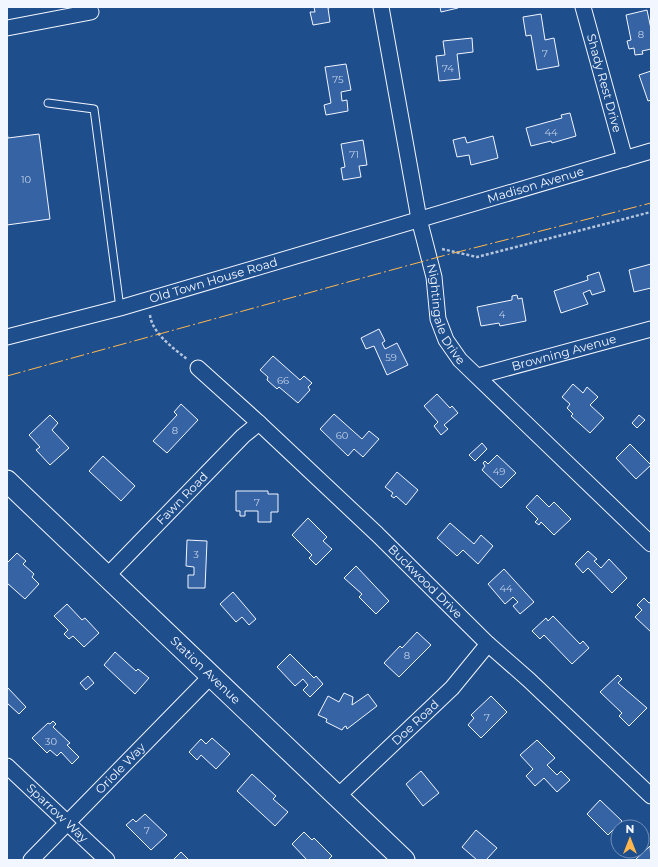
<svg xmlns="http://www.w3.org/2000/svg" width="658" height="867" viewBox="0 0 658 867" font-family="Montserrat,sans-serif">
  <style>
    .building { fill: #3563a3; stroke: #f2f6ff }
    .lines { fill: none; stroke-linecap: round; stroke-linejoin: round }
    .lane-casing { stroke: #f2f6ff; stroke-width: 9 }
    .street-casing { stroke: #f2f6ff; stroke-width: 17 }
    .secondary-casing { stroke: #f2f6ff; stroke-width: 23 }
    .path { stroke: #b3c4dc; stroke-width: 2.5; stroke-dasharray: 3 2; stroke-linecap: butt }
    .lane { stroke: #1f4e8c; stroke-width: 7 }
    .street { stroke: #1f4e8c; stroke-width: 15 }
    .secondary { stroke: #1f4e8c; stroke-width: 21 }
    .power { stroke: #ffb74d; stroke-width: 1; stroke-dasharray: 14 3 2 3; stroke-linecap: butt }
    .labels { text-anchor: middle; stroke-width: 3; stroke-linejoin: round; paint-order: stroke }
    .number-label { font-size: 10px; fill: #c3d1e8 }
    .street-label { font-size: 12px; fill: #f2f6ff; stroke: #1f4e8c }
  </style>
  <rect width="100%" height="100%" fill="#1f4e8c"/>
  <g class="building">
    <path d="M 314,7 L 333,7 L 328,8 L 330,22 L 313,25 L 310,12 L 315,12 Z"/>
    <path d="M 440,7 L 458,7 L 458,8 L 441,12 Z"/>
    <path d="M 647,10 L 651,29 L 651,49 L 642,51 L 643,54 L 635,55 L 634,48 L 629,49 L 627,41 L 631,40 L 626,15 Z"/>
    <path d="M 541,14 L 545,40 L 554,38 L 559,66 L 537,70 L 531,35 L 526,36 L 523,17 Z"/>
    <path d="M 472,38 L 473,52 L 457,54 L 460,79 L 439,81 L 436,56 L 445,55 L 443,41 Z"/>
    <path d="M 346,64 L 351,90 L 341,92 L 342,101 L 347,100 L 348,111 L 326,115 L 324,105 L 331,103 L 325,67 Z"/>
    <path d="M 651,71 L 651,100 L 648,101 L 639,75 Z"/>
    <path d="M 570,113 L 576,136 L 552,143 L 551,141 L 531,146 L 526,128 L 562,118 L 561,115 Z"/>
    <path d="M 7,132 L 8,138 L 39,134 L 50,219 L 7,225 Z"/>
    <path d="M 493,136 L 498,158 L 471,165 L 469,155 L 457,157 L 453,140 L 465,137 L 467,143 Z"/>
    <path d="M 363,140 L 367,165 L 359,166 L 361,177 L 343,180 L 341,168 L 345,167 L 341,144 Z"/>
    <path d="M 651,264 L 651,288 L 634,292 L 629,270 Z"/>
    <path d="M 599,272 L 605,291 L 592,295 L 590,290 L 583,293 L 588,304 L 561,313 L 554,291 L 588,280 L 587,276 Z"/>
    <path d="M 517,295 L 518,299 L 522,298 L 526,321 L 500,326 L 499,323 L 481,326 L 477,307 L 512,300 L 512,296 Z"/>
    <path d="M 379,329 L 385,341 L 382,343 L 385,349 L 397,343 L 408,365 L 387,375 L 374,346 L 366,349 L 361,338 Z"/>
    <path d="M 273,356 L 300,380 L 304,376 L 312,383 L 308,387 L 310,390 L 298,403 L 279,387 L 277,389 L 267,380 L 268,377 L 260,370 Z"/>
    <path d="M 573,384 L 583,393 L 587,387 L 598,397 L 590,405 L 604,418 L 590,433 L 571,416 L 573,414 L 567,408 L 570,404 L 562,397 Z"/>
    <path d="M 437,394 L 450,408 L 452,406 L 458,413 L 444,425 L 448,429 L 441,435 L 434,426 L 438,422 L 424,406 Z"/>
    <path d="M 181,404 L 198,420 L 167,453 L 153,441 L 177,415 L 174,412 Z"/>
    <path d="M 334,414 L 362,439 L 369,431 L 379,439 L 363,457 L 354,449 L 348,456 L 320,429 Z"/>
    <path d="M 50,415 L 58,423 L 52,430 L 69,448 L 50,465 L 36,450 L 40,447 L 29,435 Z"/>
    <path d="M 639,415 L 645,420 L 637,428 L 632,423 Z"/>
    <path d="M 482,443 L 487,449 L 475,461 L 469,455 Z"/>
    <path d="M 630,444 L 651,465 L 636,479 L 616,458 Z"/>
    <path d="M 497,455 L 516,473 L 501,488 L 482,470 L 485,466 L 483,463 L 485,461 L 488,464 Z"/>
    <path d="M 103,456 L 135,486 L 121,501 L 89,471 Z"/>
    <path d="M 397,472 L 418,490 L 406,505 L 396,496 L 394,498 L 391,496 L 393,493 L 385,487 Z"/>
    <path d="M 236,491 L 268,491 L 268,494 L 278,494 L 278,512 L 271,512 L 271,522 L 258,522 L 258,511 L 245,511 L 245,516 L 240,516 L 240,511 L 236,511 Z"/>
    <path d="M 537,495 L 549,507 L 554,502 L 571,519 L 554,535 L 541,522 L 539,525 L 535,522 L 538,519 L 526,507 Z"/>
    <path d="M 308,518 L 327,537 L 323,541 L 332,549 L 316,565 L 309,558 L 312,555 L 292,535 Z"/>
    <path d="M 450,523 L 474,544 L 481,535 L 493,546 L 478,564 L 463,550 L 457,556 L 437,538 Z"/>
    <path d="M 187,540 L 207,541 L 205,588 L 188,588 L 188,575 L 194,575 L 194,567 L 186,566 Z"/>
    <path d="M 588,551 L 597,559 L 594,561 L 601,568 L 609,559 L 627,578 L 612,593 L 588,568 L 583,573 L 575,564 Z"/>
    <path d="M 17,553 L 26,561 L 23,564 L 34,574 L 32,577 L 39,584 L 25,599 L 7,583 L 7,563 Z"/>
    <path d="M 356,566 L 389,601 L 376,614 L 359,597 L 362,594 L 344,578 Z"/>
    <path d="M 504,569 L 534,602 L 520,614 L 513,606 L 518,602 L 513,597 L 505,604 L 488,584 Z"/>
    <path d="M 233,592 L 256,619 L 249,625 L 242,617 L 236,622 L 220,604 Z"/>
    <path d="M 644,598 L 649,603 L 651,602 L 651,632 L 635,617 L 642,610 L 637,605 Z"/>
    <path d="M 67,604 L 82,620 L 85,618 L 99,633 L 84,647 L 73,636 L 69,639 L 64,634 L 68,630 L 54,616 Z"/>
    <path d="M 553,616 L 580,644 L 583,641 L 589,648 L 572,664 L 544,635 L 540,639 L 532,631 L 546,618 L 548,621 Z"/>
    <path d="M 417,632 L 431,645 L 399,677 L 384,663 L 400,646 L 402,648 Z"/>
    <path d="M 115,652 L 136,671 L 138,669 L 149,678 L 135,694 L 104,665 Z"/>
    <path d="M 290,654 L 314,678 L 316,676 L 323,684 L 310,697 L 303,690 L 308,685 L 303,679 L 295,686 L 277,667 Z"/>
    <path d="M 618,675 L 622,679 L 618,683 L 647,708 L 629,726 L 619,716 L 622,713 L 600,692 Z"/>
    <path d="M 88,676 L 94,683 L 86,690 L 80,683 Z"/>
    <path d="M 7,687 L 26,707 L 19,714 L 7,703 Z"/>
    <path d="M 344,693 L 353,697 L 352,705 L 368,694 L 377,706 L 347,729 L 346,726 L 344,727 L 342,730 L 326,722 L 327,719 L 318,715 L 328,696 L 339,702 Z"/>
    <path d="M 491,696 L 507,712 L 481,738 L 468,725 L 474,718 L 471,715 Z"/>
    <path d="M 53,721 L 56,724 L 53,727 L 70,743 L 67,745 L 79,757 L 72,764 L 61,752 L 57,756 L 50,750 L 47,753 L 32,738 L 48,723 L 50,724 Z"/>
    <path d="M 212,738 L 230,754 L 216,769 L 201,755 L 197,760 L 189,752 L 201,739 L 206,744 Z"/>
    <path d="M 537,740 L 555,758 L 547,765 L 557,775 L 561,771 L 570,780 L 557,792 L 544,778 L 535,786 L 526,776 L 533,769 L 520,755 Z"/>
    <path d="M 421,771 L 439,793 L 423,806 L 406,784 Z"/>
    <path d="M 252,774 L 276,796 L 273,799 L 288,812 L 275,826 L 237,791 Z"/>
    <path d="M 600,800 L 622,821 L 608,835 L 587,814 Z"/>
    <path d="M 145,814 L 167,835 L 151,850 L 126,825 L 133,819 L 136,822 Z"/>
    <path d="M 476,830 L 497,848 L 486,860 L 477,860 L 462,847 Z"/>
    <path d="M 304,832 L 312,840 L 314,838 L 332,856 L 328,860 L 307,860 L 292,844 Z"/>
    <path d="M 650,846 L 651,860 L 635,860 Z"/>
    <path d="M 181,852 L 189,860 L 173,860 Z"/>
  </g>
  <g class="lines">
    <g class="lane-casing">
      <path id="lane" d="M 48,103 L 94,109 L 120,308"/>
    </g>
    <g class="street-casing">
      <g id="street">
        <path id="s1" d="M 381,7 L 419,219 L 434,277 L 438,319 L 446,340 L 460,360 L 651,544"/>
        <path id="s2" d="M 583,7 L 625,159"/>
        <path d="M 7,28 L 91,12"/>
        <path id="s3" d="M 7,337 L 120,308 L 651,151"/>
        <path id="s4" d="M 198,368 L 259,423 L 377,534 L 488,644 L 529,680 L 651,796"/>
        <path id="s5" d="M 478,376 L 651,329"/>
        <path id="s6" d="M 107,576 L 243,436 L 259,423"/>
        <path id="s7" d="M 7,766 L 107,860"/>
        <path id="s8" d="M 337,797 L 452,688 L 488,644"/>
        <path id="s9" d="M 31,860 L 211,676"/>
      </g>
    </g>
    <g class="secondary-casing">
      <g id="secondary">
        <path id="s10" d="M 7,481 L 404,860"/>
      </g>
    </g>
    <g class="path">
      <path d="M 442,249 L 477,257 L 651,212"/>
      <path d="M 150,315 C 152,333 173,348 187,359"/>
    </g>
    <use href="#lane" class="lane"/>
    <use href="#street" class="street"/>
    <use href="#secondary" class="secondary"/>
    <path class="power" d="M 7,376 L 446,255 L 651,203"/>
  </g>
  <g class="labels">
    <g class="number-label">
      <text x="641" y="38">8</text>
      <text x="545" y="57">7</text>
      <text x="448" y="72">74</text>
      <text x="338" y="83">75</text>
      <text x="551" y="136">44</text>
      <text x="354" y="158">71</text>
      <text x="26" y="183">10</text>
      <text x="502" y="318">4</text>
      <text x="391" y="361">59</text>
      <text x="283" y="384">66</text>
      <text x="175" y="434">8</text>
      <text x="342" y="439">60</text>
      <text x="499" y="475">49</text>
      <text x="257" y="506">7</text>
      <text x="196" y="558">3</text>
      <text x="506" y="592">44</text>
      <text x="407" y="659">8</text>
      <text x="487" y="721">7</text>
      <text x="51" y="745">30</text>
      <text x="147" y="834">7</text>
    </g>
    <g class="street-label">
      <text dy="4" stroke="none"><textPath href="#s2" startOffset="79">Shady Rest Drive</textPath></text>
      <text dy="4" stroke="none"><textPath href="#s3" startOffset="550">Madison Avenue</textPath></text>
      <text dy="4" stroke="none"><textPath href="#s3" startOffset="214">Old Town House Road</textPath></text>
      <text dy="4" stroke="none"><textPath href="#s1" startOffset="315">Nightingale Drive</textPath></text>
      <text dy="4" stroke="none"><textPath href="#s5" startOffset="89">Browning Avenue</textPath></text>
      <text dy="4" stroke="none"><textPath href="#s6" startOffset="108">Fawn Road</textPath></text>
      <text dy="4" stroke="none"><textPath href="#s4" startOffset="312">Buckwood Drive</textPath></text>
      <text dy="4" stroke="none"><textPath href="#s10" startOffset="274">Station Avenue</textPath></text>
      <text dy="4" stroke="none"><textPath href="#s8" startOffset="108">Doe Road</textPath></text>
      <text dy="4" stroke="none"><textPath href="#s9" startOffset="128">Oriole Way</textPath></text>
      <text dy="4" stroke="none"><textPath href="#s7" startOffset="69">Sparrow Way</textPath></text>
    </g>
  </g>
  <rect width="658" height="867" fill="none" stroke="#f2f6ff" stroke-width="16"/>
  <g transform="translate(630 839)"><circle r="19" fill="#1f4e8c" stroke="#7391ba"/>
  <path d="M0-3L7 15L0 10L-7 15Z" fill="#ffb74d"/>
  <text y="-6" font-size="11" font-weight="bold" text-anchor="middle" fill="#f2f6ff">N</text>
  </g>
</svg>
